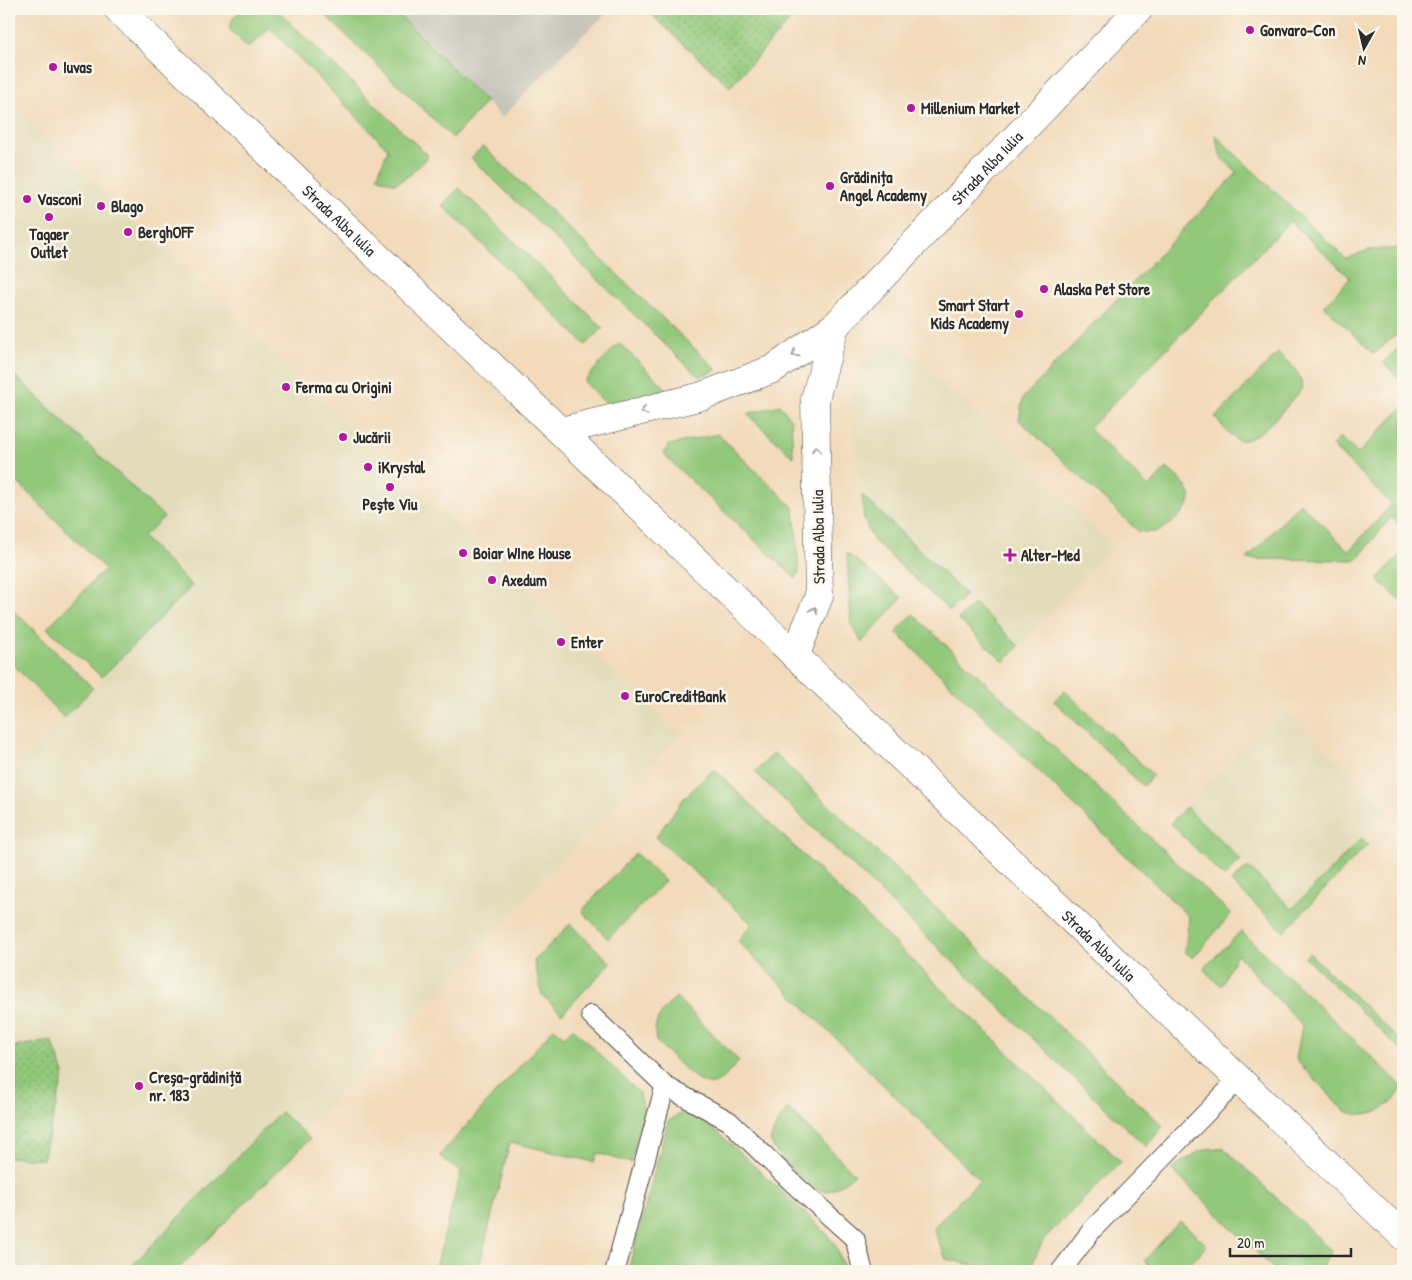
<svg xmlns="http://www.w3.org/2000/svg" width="1412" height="1280" viewBox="0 0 1412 1280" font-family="'Patrick Hand',sans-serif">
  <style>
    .built { fill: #e3dcba }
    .industrial { fill: #c6c5b8 }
    .park { fill: url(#park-dots); stroke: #5e7a52 }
    .garden { fill: #92c87a; stroke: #5e7a52 }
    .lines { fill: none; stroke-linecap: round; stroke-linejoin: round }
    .service-casing { stroke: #494540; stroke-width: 21 }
    .minor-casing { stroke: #494540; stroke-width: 29 }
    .primary-casing { stroke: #494540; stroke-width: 29 }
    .service { stroke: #fff; stroke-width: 19 }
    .minor { stroke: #fff; stroke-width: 28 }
    .primary { stroke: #fff; stroke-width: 28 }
    .oneway { stroke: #a0a0a0 }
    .poi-dot { fill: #b5179e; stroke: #fbf7ec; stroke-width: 2 }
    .labels { text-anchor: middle; stroke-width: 5; stroke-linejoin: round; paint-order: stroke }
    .poi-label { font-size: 16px; font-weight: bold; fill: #2b2b2b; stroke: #fbf7ec; text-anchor: start }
    .street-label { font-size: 16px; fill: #2b2b2b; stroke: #fbf7ec }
  </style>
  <defs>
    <pattern id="park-dots" width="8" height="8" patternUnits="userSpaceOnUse" patternTransform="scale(1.25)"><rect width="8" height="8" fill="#92c87a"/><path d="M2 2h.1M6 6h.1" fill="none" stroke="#77a364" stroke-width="1.8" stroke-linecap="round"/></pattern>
  </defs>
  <rect width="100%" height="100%" fill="#fbf7ec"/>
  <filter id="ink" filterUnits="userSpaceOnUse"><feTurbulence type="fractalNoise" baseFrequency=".02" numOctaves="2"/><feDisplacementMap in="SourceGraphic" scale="10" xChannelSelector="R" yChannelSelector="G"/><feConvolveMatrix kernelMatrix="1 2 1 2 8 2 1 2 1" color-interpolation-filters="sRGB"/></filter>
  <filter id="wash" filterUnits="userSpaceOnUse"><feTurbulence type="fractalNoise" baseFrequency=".0096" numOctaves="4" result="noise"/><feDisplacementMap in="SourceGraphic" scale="20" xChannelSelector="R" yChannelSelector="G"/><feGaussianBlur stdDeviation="1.12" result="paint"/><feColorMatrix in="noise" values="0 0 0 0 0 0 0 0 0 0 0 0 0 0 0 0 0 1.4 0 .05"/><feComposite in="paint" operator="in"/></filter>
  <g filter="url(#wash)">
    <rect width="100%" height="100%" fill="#f2daba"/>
    <g class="built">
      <path d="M 9,102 L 428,502 L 449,519 L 679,735 L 433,998 L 301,1133 L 281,1112 L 127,1271 L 9,1271 L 9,775 L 117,663 L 143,537 L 163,516 L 9,370 Z"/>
      <path d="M 889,343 L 902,346 L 1114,546 L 1019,646 L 862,495 L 850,396 L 864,363 Z"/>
      <path d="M 1282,708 L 1389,810 L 1292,909 L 1186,807 Z"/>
    </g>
    <path class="industrial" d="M 393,9 L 611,9 L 566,51 L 502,118 Z"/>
    <g class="park">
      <path d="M 661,9 L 800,9 L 730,87 L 653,16 Z"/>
      <path d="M 52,1041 L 64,1074 L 43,1159 L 9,1157 L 9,1047 Z"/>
    </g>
    <g class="garden">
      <path d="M 242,9 L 276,9 L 428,156 L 410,175 L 395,184 L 377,177 L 388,149 L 270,28 L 248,48 L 229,29 L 234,17 Z"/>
      <path d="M 319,9 L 393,9 L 486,102 L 453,138 Z"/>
      <path d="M 1215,135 L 1346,259 L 1368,250 L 1403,248 L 1403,329 L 1374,354 L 1324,306 L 1350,278 L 1290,221 L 1089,429 L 1149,487 L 1167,468 C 1175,475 1187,484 1190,495 C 1193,508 1166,530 1154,532 C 1149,533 1144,532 1138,531 L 1019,420 L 1023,398 L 1237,173 L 1221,157 Z"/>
      <path d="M 483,146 L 717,370 L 699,377 L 471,158 Z"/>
      <path d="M 459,188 L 603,328 L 586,345 L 442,205 Z"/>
      <path d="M 619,343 L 670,392 L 616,404 L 602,400 L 584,381 Z"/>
      <path d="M 1403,344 L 1403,383 L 1383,362 Z"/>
      <path d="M 1278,353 C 1288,362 1305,375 1301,390 C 1291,402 1255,446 1238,440 C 1230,437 1222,425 1215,418 Z"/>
      <path d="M 9,370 L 164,517 L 143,537 L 192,586 L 102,677 L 47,628 L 105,569 L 9,474 Z"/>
      <path d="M 780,405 L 791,420 L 793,457 L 747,414 Z"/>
      <path d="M 1403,407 L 1403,529 L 1391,517 L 1357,560 L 1247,559 L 1300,503 L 1349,551 L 1392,504 L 1332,446 L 1340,437 L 1358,454 Z"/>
      <path d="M 718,434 L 794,508 L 799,571 L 796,579 L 667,458 L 664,452 L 669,445 Z"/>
      <path d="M 862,495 L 966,595 L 950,611 L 873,540 L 864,519 Z"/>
      <path d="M 1403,552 L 1403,603 L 1377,579 Z"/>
      <path d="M 847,553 L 902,598 L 862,642 L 851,625 Z"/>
      <path d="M 974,603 L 1019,646 L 1004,662 L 958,619 Z"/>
      <path d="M 9,606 L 93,688 L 64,718 L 9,660 Z"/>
      <path d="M 913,614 L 1231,914 L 1193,958 L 1185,952 L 1189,917 L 896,632 Z"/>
      <path d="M 1065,691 L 1153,775 L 1143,786 L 1054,701 Z"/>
      <path d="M 774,753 L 1163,1126 L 1146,1147 L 755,772 Z"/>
      <path d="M 714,769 L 1121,1162 L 1044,1239 L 1034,1259 L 1031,1271 L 998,1271 L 946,1259 L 933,1228 L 980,1180 L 738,942 L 752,924 L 656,837 L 684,798 Z"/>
      <path d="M 1186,807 L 1241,860 L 1224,877 L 1170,823 Z"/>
      <path d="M 1362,838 L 1368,844 L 1284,932 L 1231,882 L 1248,867 L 1292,909 Z"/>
      <path d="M 635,853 L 665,881 L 608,939 L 582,911 Z"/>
      <path d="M 570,924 L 611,963 L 562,1014 L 542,995 L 534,961 Z"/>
      <path d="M 1241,931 L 1403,1087 C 1392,1108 1367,1121 1345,1111 L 1296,1060 L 1302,1026 L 1237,954 L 1221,986 L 1203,969 Z"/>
      <path d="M 1309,953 L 1403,1043 L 1403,1052 L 1305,957 Z"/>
      <path d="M 676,997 L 739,1061 C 732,1068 724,1081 713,1084 C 699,1088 667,1051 656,1041 C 652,1020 663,1011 676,997 Z"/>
      <path d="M 554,1028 L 565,1037 L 573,1028 L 639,1093 L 644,1110 L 631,1163 L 597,1153 L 594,1162 L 510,1142 L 478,1271 L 435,1271 L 461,1172 L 439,1156 Z"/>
      <path d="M 788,1108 L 855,1174 C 848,1179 838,1189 829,1191 C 812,1195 776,1155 770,1141 L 777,1124 Z"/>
      <path d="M 281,1112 L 310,1139 L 176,1271 L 127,1271 Z"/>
      <path d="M 683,1112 L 697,1115 L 709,1124 L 821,1228 L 835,1244 L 845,1271 L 628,1271 L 668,1121 Z"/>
      <path d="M 1210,1148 L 1225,1149 L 1332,1251 L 1320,1271 L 1276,1271 L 1171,1169 L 1198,1152 Z"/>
      <path d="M 1180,1221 L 1207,1245 L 1184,1271 L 1156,1271 L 1144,1261 Z"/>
    </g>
  </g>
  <g filter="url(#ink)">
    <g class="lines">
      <g class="service-casing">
        <g id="service">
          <path d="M 591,1015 L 665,1086 L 729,1121 L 796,1186 L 855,1239 L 863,1271"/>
          <path d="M 615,1271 L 665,1086"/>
          <path d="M 1061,1271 L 1092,1230 L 1239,1079"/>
        </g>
      </g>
      <g class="minor-casing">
        <g id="minor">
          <path id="s1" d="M 561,431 L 702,396 L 773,369 L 835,326 L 1139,9"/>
          <path d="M 795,656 L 819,596 L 815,399 L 835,326"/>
        </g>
      </g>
      <g class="primary-casing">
        <g id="primary">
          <path id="s2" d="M 118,9 L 1403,1236"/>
        </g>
      </g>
      <use href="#service" class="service"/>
      <use href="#minor" class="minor"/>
      <use href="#primary" class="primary"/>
    </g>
    <defs><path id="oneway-chevron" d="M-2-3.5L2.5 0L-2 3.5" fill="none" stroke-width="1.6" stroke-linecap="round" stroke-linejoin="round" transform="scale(1.25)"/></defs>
    <g class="oneway">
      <use href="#oneway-chevron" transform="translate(795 354) rotate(145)"/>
      <use href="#oneway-chevron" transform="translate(644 411) rotate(166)"/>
      <use href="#oneway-chevron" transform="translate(816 449) rotate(-91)"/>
      <use href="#oneway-chevron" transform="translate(814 610) rotate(-68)"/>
    </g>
  </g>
  <g class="poi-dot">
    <circle cx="1250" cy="30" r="5"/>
    <circle cx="53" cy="67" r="5"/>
    <circle cx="911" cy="108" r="5"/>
    <circle cx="830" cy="186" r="5"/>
    <circle cx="27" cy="199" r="5"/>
    <circle cx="101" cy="206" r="5"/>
    <circle cx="49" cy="217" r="5"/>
    <circle cx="128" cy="232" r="5"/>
    <circle cx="1044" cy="289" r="5"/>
    <circle cx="1019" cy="314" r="5"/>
    <circle cx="286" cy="387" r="5"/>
    <circle cx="343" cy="437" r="5"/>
    <circle cx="368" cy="467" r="5"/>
    <circle cx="390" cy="487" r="5"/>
    <circle cx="463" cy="553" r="5"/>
    <path d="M1007.5 547.5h5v5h5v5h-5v5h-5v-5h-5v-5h5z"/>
    <circle cx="492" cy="580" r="5"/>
    <circle cx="561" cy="642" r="5"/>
    <circle cx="625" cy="696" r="5"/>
    <circle cx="139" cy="1086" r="5"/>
  </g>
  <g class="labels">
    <g class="poi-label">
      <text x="1260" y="36">Gonvaro-Con</text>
      <text x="63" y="73">Iuvas</text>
      <text x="921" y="114">Millenium Market</text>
      <text x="840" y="183">Grădinița<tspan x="840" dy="18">Angel Academy</tspan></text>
      <text x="37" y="205">Vasconi</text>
      <text x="111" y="212">Blago</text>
      <text x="138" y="238">BerghOFF</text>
      <text x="49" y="240" text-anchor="middle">Tagaer<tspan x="49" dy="18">Outlet</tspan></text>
      <text x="1054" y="295">Alaska Pet Store</text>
      <text x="1009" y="311" text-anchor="end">Smart Start<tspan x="1009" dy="18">Kids Academy</tspan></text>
      <text x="296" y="393">Ferma cu Origini</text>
      <text x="353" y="443">Jucării</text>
      <text x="378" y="473">iKrystal</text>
      <text x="390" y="510" text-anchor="middle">Pește Viu</text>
      <text x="473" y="559">Boiar WIne House</text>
      <text x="1021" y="561">Alter-Med</text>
      <text x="502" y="586">Axedum</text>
      <text x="571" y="648">Enter</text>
      <text x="635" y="702">EuroCreditBank</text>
      <text x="149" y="1083">Creșa-grădiniță<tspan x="149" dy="18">nr. 183</tspan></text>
    </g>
    <g class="street-label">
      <text dy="6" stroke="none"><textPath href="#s1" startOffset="516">Strada Alba Iulia</textPath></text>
      <text dy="6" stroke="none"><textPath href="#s2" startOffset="306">Strada Alba Iulia</textPath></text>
      <text transform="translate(818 537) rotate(-91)" y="6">Strada Alba Iulia</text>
      <text dy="6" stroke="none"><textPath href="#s2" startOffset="1356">Strada Alba Iulia</textPath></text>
    </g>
  </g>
  <rect width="1412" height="1280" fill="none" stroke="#fbf7ec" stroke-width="30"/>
  <g transform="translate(1364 48) rotate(188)" stroke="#fbf7ec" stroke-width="4" paint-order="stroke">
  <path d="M0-4L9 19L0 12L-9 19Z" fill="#2b2b2b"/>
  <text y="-8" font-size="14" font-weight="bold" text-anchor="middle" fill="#2b2b2b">N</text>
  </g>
  <path d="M1230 1248v8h121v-8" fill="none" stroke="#2b2b2b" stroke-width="2.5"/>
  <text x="1237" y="1248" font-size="15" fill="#2b2b2b" stroke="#fbf7ec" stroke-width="4" paint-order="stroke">20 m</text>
</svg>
